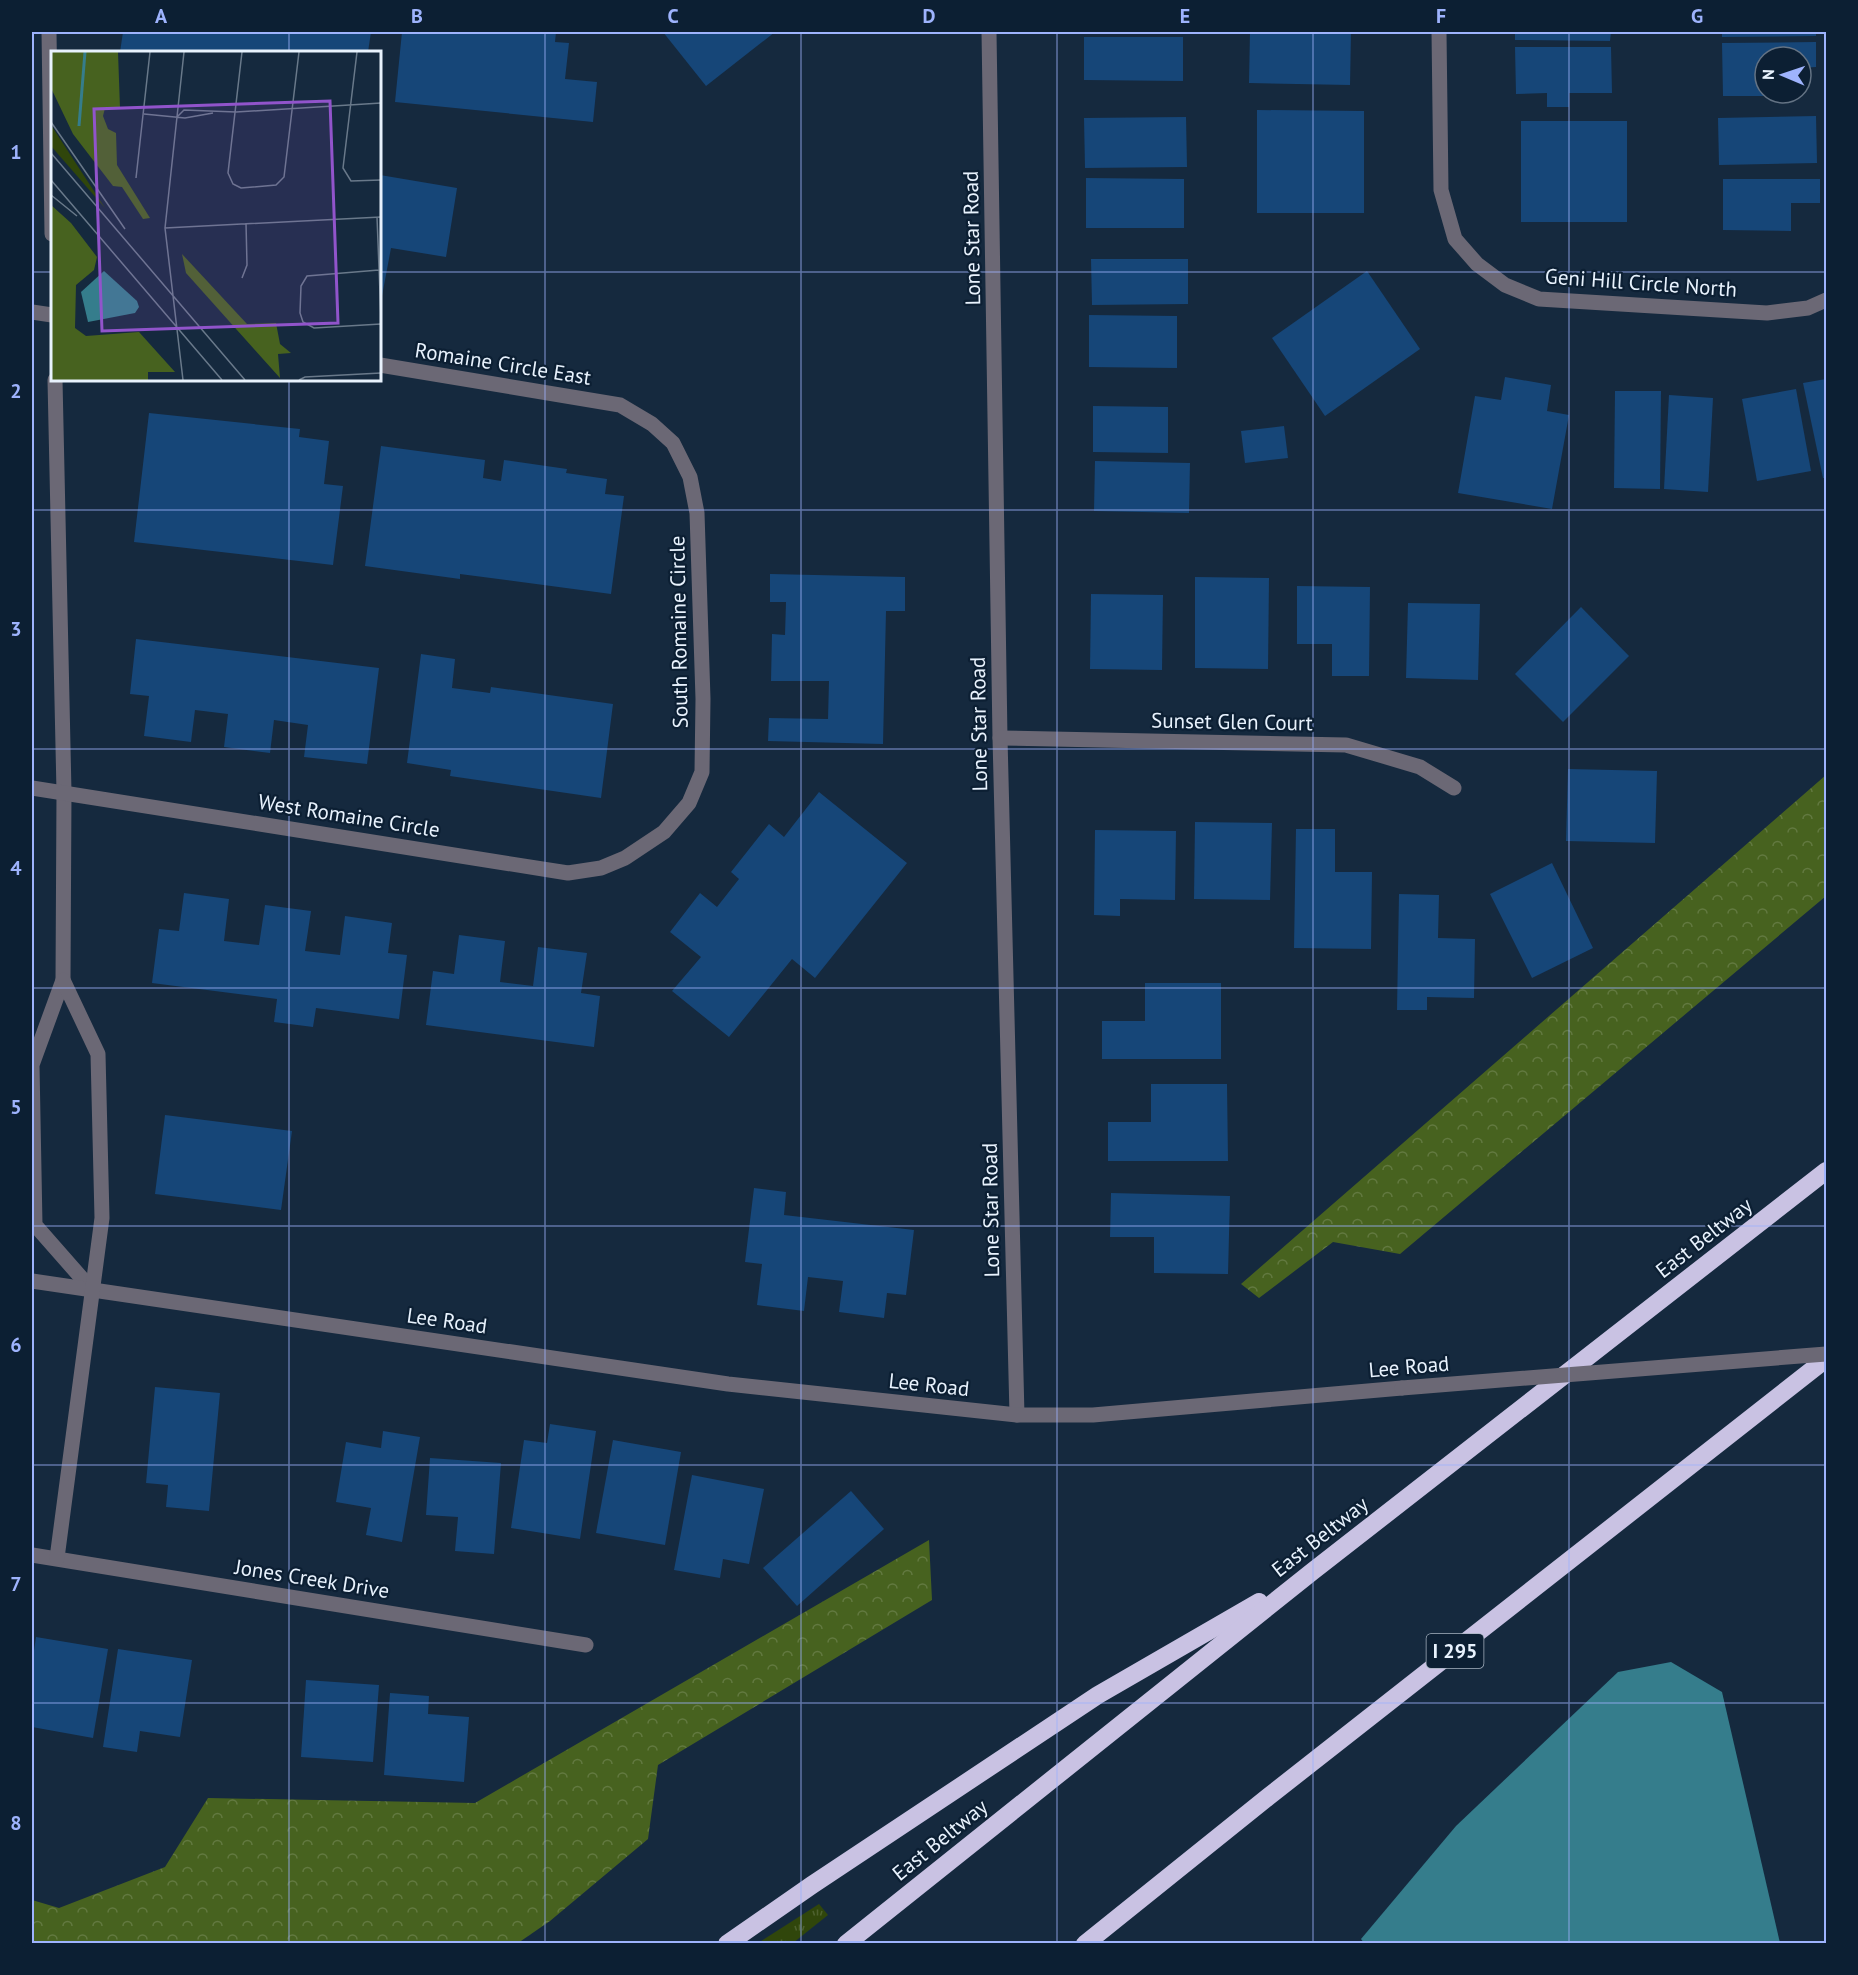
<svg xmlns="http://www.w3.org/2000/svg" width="1858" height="1975" viewBox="0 0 1858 1975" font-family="'PT Sans',sans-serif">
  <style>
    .grass { fill: url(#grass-tufts) }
    .forest { fill: url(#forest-crowns) }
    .water { fill: #357d8c }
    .building { fill: #164678 }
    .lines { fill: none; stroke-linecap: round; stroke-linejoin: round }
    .minor { stroke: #6b6875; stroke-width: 15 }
    .highway { stroke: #c9c2e3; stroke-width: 18 }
    .minor-bridge { stroke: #6b6875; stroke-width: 15 }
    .grid { fill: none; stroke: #9eb3fd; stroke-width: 1.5; stroke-opacity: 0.55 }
    .labels { text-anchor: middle; stroke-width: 4.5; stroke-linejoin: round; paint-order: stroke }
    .shield { fill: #0c1f33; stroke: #a6b3c0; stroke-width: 1.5 }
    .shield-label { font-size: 20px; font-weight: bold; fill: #e8f2fd }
    .street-label { font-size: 21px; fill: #e8f2fd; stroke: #0c1f33 }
    .inset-river { fill: none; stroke: #357d8c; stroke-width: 3 }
    .inset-road { fill: none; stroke: #69798a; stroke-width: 1.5 }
    .view { fill: #9154cb; fill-opacity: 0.15; stroke: #9154cb; stroke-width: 3 }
    .inset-edge { fill: none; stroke: #e8f2fd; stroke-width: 3 }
    .neatline { fill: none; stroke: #9eb3fd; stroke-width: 2 }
    .grid-label { font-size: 20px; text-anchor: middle; font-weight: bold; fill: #9eb3fd }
  </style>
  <defs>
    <pattern id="grass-tufts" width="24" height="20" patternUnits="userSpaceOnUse" patternTransform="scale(1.5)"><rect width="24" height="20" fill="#30460b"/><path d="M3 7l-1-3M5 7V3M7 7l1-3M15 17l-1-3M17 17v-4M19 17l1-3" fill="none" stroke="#4e612f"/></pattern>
    <pattern id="forest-crowns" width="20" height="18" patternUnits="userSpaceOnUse" patternTransform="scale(1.5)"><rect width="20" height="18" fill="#47621f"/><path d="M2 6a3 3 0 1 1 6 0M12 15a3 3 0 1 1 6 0" fill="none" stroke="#627940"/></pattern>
  </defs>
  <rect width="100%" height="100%" fill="#15293e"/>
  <path class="grass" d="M 819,1904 L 828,1915 L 793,1943 L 758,1943 Z"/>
  <g class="forest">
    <path d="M 1826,775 L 1826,896 L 1400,1254 L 1333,1242 L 1259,1298 L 1241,1284 Z"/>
    <path d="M 929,1540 L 932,1600 L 658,1765 L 648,1839 L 550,1921 L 518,1943 L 32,1943 L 32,1900 L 59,1908 L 165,1867 L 208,1798 L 475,1803 Z"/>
  </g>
  <path class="water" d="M 1671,1662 L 1722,1692 L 1780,1943 L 1364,1943 L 1361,1939 L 1456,1826 L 1618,1672 Z"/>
  <g class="building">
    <path d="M 123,32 L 371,32 L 368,52 L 120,52 Z"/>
    <path d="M 402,32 L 556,32 L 555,42 L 569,43 L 565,79 L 597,82 L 593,122 L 395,102 Z"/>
    <path d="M 663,32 L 775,32 L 706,86 Z"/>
    <path d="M 1250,32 L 1351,32 L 1350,85 L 1249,83 Z"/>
    <path d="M 1515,32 L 1611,32 L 1610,41 L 1515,40 Z"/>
    <path d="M 1722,32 L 1816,32 L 1816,36 L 1722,37 Z"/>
    <path d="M 1084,37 L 1183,37 L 1183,81 L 1084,80 Z"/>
    <path d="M 1816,42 L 1816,67 L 1801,68 L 1801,57 L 1765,57 L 1765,93 L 1786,93 L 1786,96 L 1723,96 L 1722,43 Z"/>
    <path d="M 1515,47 L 1611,47 L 1612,93 L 1569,93 L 1569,107 L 1547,107 L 1547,93 L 1516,94 Z"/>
    <path d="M 1257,110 L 1364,111 L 1364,213 L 1257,213 Z"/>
    <path d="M 1816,116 L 1817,163 L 1719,165 L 1718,118 Z"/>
    <path d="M 1186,117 L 1187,167 L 1085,168 L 1084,118 Z"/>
    <rect x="1521" y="121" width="106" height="101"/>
    <path d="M 380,175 L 457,188 L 446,257 L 391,248 L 382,296 L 380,296 Z"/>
    <path d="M 1086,178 L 1184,179 L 1184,228 L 1086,228 Z"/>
    <path d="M 1723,179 L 1820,179 L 1820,203 L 1791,203 L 1791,231 L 1723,230 Z"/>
    <path d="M 1091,259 L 1188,259 L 1188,304 L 1092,305 Z"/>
    <path d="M 1367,271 L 1420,349 L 1325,416 L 1272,338 Z"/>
    <path d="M 1089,315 L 1177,316 L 1177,368 L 1089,367 Z"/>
    <path d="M 1505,377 L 1551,385 L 1547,411 L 1569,415 L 1552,509 L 1458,493 L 1475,396 L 1501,400 Z"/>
    <path d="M 1826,379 L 1826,478 L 1823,478 L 1803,383 Z"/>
    <path d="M 1796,389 L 1811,471 L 1757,481 L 1742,399 Z"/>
    <path d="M 1615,391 L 1661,391 L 1660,489 L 1614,488 Z"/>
    <path d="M 1669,395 L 1713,398 L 1708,492 L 1664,489 Z"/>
    <path d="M 1093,406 L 1168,407 L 1168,453 L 1093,452 Z"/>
    <path d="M 149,413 L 300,429 L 299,437 L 329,441 L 324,484 L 343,486 L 333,565 L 134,542 Z"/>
    <path d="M 1284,426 L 1288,458 L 1245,463 L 1241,431 Z"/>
    <path d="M 381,446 L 485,460 L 483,478 L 501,481 L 504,460 L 567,469 L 566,473 L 607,479 L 605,494 L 624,496 L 611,594 L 460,574 L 460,579 L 365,566 Z"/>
    <path d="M 1095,461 L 1190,463 L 1189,513 L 1094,511 Z"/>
    <path d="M 770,574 L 905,577 L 905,611 L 886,611 L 883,744 L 768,741 L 769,718 L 828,719 L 829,681 L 771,681 L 772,634 L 785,635 L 786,602 L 770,602 Z"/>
    <path d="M 1195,577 L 1269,578 L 1268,669 L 1195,668 Z"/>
    <path d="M 1297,586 L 1370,587 L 1369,676 L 1332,676 L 1332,644 L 1297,644 Z"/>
    <path d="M 1091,594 L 1163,595 L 1162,670 L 1090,669 Z"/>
    <path d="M 1408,603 L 1480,604 L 1478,680 L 1406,678 Z"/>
    <path d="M 1581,607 L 1629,656 L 1563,722 L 1515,674 Z"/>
    <path d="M 136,639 L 379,668 L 367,764 L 304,757 L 308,725 L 274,720 L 270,753 L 224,747 L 228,714 L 195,710 L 191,742 L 144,736 L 149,696 L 130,694 Z"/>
    <path d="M 421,654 L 455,659 L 452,688 L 490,693 L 491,687 L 613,704 L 601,798 L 450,776 L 451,770 L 407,763 Z"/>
    <path d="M 1568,769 L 1657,771 L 1655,843 L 1566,841 Z"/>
    <path d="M 819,792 L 907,863 L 815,978 L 792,959 L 729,1037 L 672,991 L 701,957 L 670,932 L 700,893 L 717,907 L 739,879 L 731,872 L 769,824 L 784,837 Z"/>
    <path d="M 1195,822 L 1272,823 L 1270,900 L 1194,899 Z"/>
    <path d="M 1296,829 L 1335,829 L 1335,872 L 1372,872 L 1371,949 L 1294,948 Z"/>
    <path d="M 1095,830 L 1176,831 L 1175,900 L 1120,899 L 1120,916 L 1094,915 Z"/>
    <path d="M 1552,863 L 1593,948 L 1532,978 L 1490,894 Z"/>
    <path d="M 184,893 L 229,899 L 224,941 L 259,945 L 265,905 L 311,911 L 305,951 L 340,955 L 345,916 L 392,923 L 388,953 L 407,955 L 399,1019 L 316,1008 L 313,1027 L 274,1022 L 277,999 L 152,983 L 159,929 L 179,931 Z"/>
    <path d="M 1399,894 L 1439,895 L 1438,938 L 1475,939 L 1474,998 L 1427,997 L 1427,1010 L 1397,1010 Z"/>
    <path d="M 459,935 L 505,941 L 500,982 L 533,986 L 538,947 L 587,953 L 581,993 L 600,996 L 594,1047 L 426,1025 L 433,971 L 454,974 Z"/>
    <path d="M 1145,983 L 1221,983 L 1221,1059 L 1102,1059 L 1102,1021 L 1145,1021 Z"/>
    <path d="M 1151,1084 L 1227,1084 L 1228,1161 L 1108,1161 L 1108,1122 L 1151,1122 Z"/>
    <path d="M 165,1115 L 292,1131 L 281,1210 L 155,1194 Z"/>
    <path d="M 754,1188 L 786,1192 L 784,1215 L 914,1230 L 906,1295 L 887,1293 L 884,1318 L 839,1312 L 843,1281 L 808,1277 L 804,1311 L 757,1305 L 762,1264 L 745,1262 Z"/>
    <path d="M 1111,1193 L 1230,1196 L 1228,1274 L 1154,1273 L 1154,1237 L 1110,1237 Z"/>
    <path d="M 155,1387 L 220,1393 L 209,1511 L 166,1507 L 168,1485 L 146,1483 Z"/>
    <path d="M 550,1424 L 596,1431 L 580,1539 L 511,1528 L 524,1440 L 547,1443 Z"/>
    <path d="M 383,1431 L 420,1437 L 402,1542 L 366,1535 L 371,1508 L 336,1502 L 346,1442 L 381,1448 Z"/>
    <path d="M 613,1440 L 681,1452 L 665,1545 L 596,1533 Z"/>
    <path d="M 430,1458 L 501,1463 L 494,1554 L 455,1551 L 458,1517 L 426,1515 Z"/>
    <path d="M 692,1475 L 764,1489 L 749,1564 L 723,1559 L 720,1578 L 674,1570 Z"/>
    <path d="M 851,1491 L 884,1529 L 797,1606 L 763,1568 Z"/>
    <path d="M 36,1637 L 108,1649 L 93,1738 L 32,1727 L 32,1664 Z"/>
    <path d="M 118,1649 L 192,1660 L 180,1737 L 140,1731 L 137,1752 L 103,1747 Z"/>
    <path d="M 306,1680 L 379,1685 L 373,1762 L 301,1757 Z"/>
    <path d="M 390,1693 L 429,1696 L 428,1714 L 469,1717 L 464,1782 L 384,1775 Z"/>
  </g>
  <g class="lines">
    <g class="minor">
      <path d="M 49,32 L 52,234"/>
      <path d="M 989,32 L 1000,738 L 1017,1415"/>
      <path d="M 1439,32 L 1441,190 L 1455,239 L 1477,264 L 1505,285 L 1539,299 L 1767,313 L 1808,308 L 1826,300"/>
      <path d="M 32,312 L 52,315"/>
      <path d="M 55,380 L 64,792 L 63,980 L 32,1065 L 35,1225 L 93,1291"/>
      <path d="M 1000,738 L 1346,745 L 1420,767 L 1454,788"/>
      <path d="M 32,788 L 568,873 L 601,868 L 625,858 L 664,832 L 689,803 L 702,772 L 703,699 L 697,513 L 690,477 L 673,443 L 652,424 L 620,405 L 380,365"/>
      <path d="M 32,1281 L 728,1384 L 1017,1415 L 1093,1415 L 1402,1388"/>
      <path d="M 32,1555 L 586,1645"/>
      <path d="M 57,1558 L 102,1218 L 98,1054 L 63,980"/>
    </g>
    <g class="highway">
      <path d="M 727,1944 L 812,1885 L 1098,1695 L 1259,1602"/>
      <path d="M 846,1944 L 1313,1571 L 1826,1171"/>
      <path d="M 1085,1944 L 1268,1797 L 1826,1359"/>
    </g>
    <path class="minor-bridge" d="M 1402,1388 L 1826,1354"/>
  </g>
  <path class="grid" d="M 289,32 L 289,52M 545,32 L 545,1944M 801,32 L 801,1944M 1057,32 L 1057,1944M 1313,32 L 1313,1944M 1569,32 L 1569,1944M 32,272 L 52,272M 380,272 L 1826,272M 289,380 L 289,1944M 32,510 L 1826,510M 32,749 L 1826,749M 32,988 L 1826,988M 32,1226 L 1826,1226M 32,1465 L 1826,1465M 32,1703 L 1826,1703"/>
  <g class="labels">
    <rect class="shield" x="1426.5" y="1634" width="57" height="34" rx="4.5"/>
    <g class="shield-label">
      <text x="1455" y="1658">I 295</text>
    </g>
    <g class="street-label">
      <text transform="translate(972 238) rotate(-91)" y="7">Lone Star Road</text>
      <text transform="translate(1641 283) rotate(4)" y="7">Geni Hill Circle North</text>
      <text transform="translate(503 364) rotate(9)" y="7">Romaine Circle East</text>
      <text transform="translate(679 632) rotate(-91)" y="7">South Romaine Circle</text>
      <text transform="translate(1232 722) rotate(1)" y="7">Sunset Glen Court</text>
      <text transform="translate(979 724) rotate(-91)" y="7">Lone Star Road</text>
      <text transform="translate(349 816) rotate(9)" y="7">West Romaine Circle</text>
      <text transform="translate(991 1210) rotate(-91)" y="7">Lone Star Road</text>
      <text transform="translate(1704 1238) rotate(-38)" y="7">East Beltway</text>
      <text transform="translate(447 1321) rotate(8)" y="7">Lee Road</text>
      <text transform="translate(1409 1367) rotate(-5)" y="7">Lee Road</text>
      <text transform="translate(929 1385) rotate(6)" y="7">Lee Road</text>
      <text transform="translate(1320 1537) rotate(-38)" y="7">East Beltway</text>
      <text transform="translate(312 1579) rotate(9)" y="7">Jones Creek Drive</text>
      <text transform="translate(940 1840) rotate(-39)" y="7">East Beltway</text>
    </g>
  </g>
  <g transform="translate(51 51)">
    <rect width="330" height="330" fill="#15293e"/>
    <path d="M 0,74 L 54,157 L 0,95 Z" fill="#30460b"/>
    <path d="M 0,1 L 67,1 L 69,57 L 54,57 L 52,65 L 57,78 L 65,82 L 66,114 L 99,167 L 92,168 L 71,136 L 62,135 L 22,83 L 0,37 ZM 0,154 L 20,172 L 46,206 L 43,219 L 25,234 L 24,277 L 35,285 L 88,281 L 124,321 L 97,321 L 97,329 L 0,329 ZM 131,203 L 196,273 L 225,272 L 229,293 L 240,302 L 227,303 L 229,327 L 135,222 Z" fill="#47621f"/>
    <path d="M 53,220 L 86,250 L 88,256 L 84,262 L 37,271 L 30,241 Z" fill="#357d8c"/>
    <path class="inset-river" d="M 28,75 L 34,1"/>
    <path class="inset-road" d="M 191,1 L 177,122 L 182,133 L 190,137 L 225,134 L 233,126 L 248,1M 306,1 L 292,117 L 300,130 L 330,129M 93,63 L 134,67 L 162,62M 126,66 L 133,59 L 185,61 L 330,52M 0,71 L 74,178M 0,102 L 194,329M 85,127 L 99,1M 0,129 L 171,329M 0,144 L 26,165M 326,166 L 330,268M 114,177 L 330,166M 328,219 L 256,225 L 250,235 L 249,262 L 252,271 L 263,277 L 330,273M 191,227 L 196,214 L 195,172M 132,329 L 114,177 L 133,1M 248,329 L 254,326 L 330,322"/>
    <path class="view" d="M 279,50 L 287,272 L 51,280 L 43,58 Z"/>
    <rect width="330" height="330" class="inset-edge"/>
  </g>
  <rect width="1858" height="1975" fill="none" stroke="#0c1f33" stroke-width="66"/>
  <g transform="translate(1783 75) rotate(272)"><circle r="28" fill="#0c1f33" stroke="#647384" stroke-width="1.5"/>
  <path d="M0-4.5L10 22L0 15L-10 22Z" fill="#9eb3fd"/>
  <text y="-9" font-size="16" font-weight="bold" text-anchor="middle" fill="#e8f2fd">N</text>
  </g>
  <rect x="33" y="33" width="1792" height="1909" class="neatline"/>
  <g class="grid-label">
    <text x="161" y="23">A</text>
    <text x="417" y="23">B</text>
    <text x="673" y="23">C</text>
    <text x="929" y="23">D</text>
    <text x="1185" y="23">E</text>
    <text x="1441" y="23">F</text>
    <text x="1697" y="23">G</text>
    <text x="16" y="159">1</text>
    <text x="16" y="398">2</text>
    <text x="16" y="636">3</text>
    <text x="16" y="875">4</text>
    <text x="16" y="1114">5</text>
    <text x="16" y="1352">6</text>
    <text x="16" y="1591">7</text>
    <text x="16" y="1830">8</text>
  </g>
</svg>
